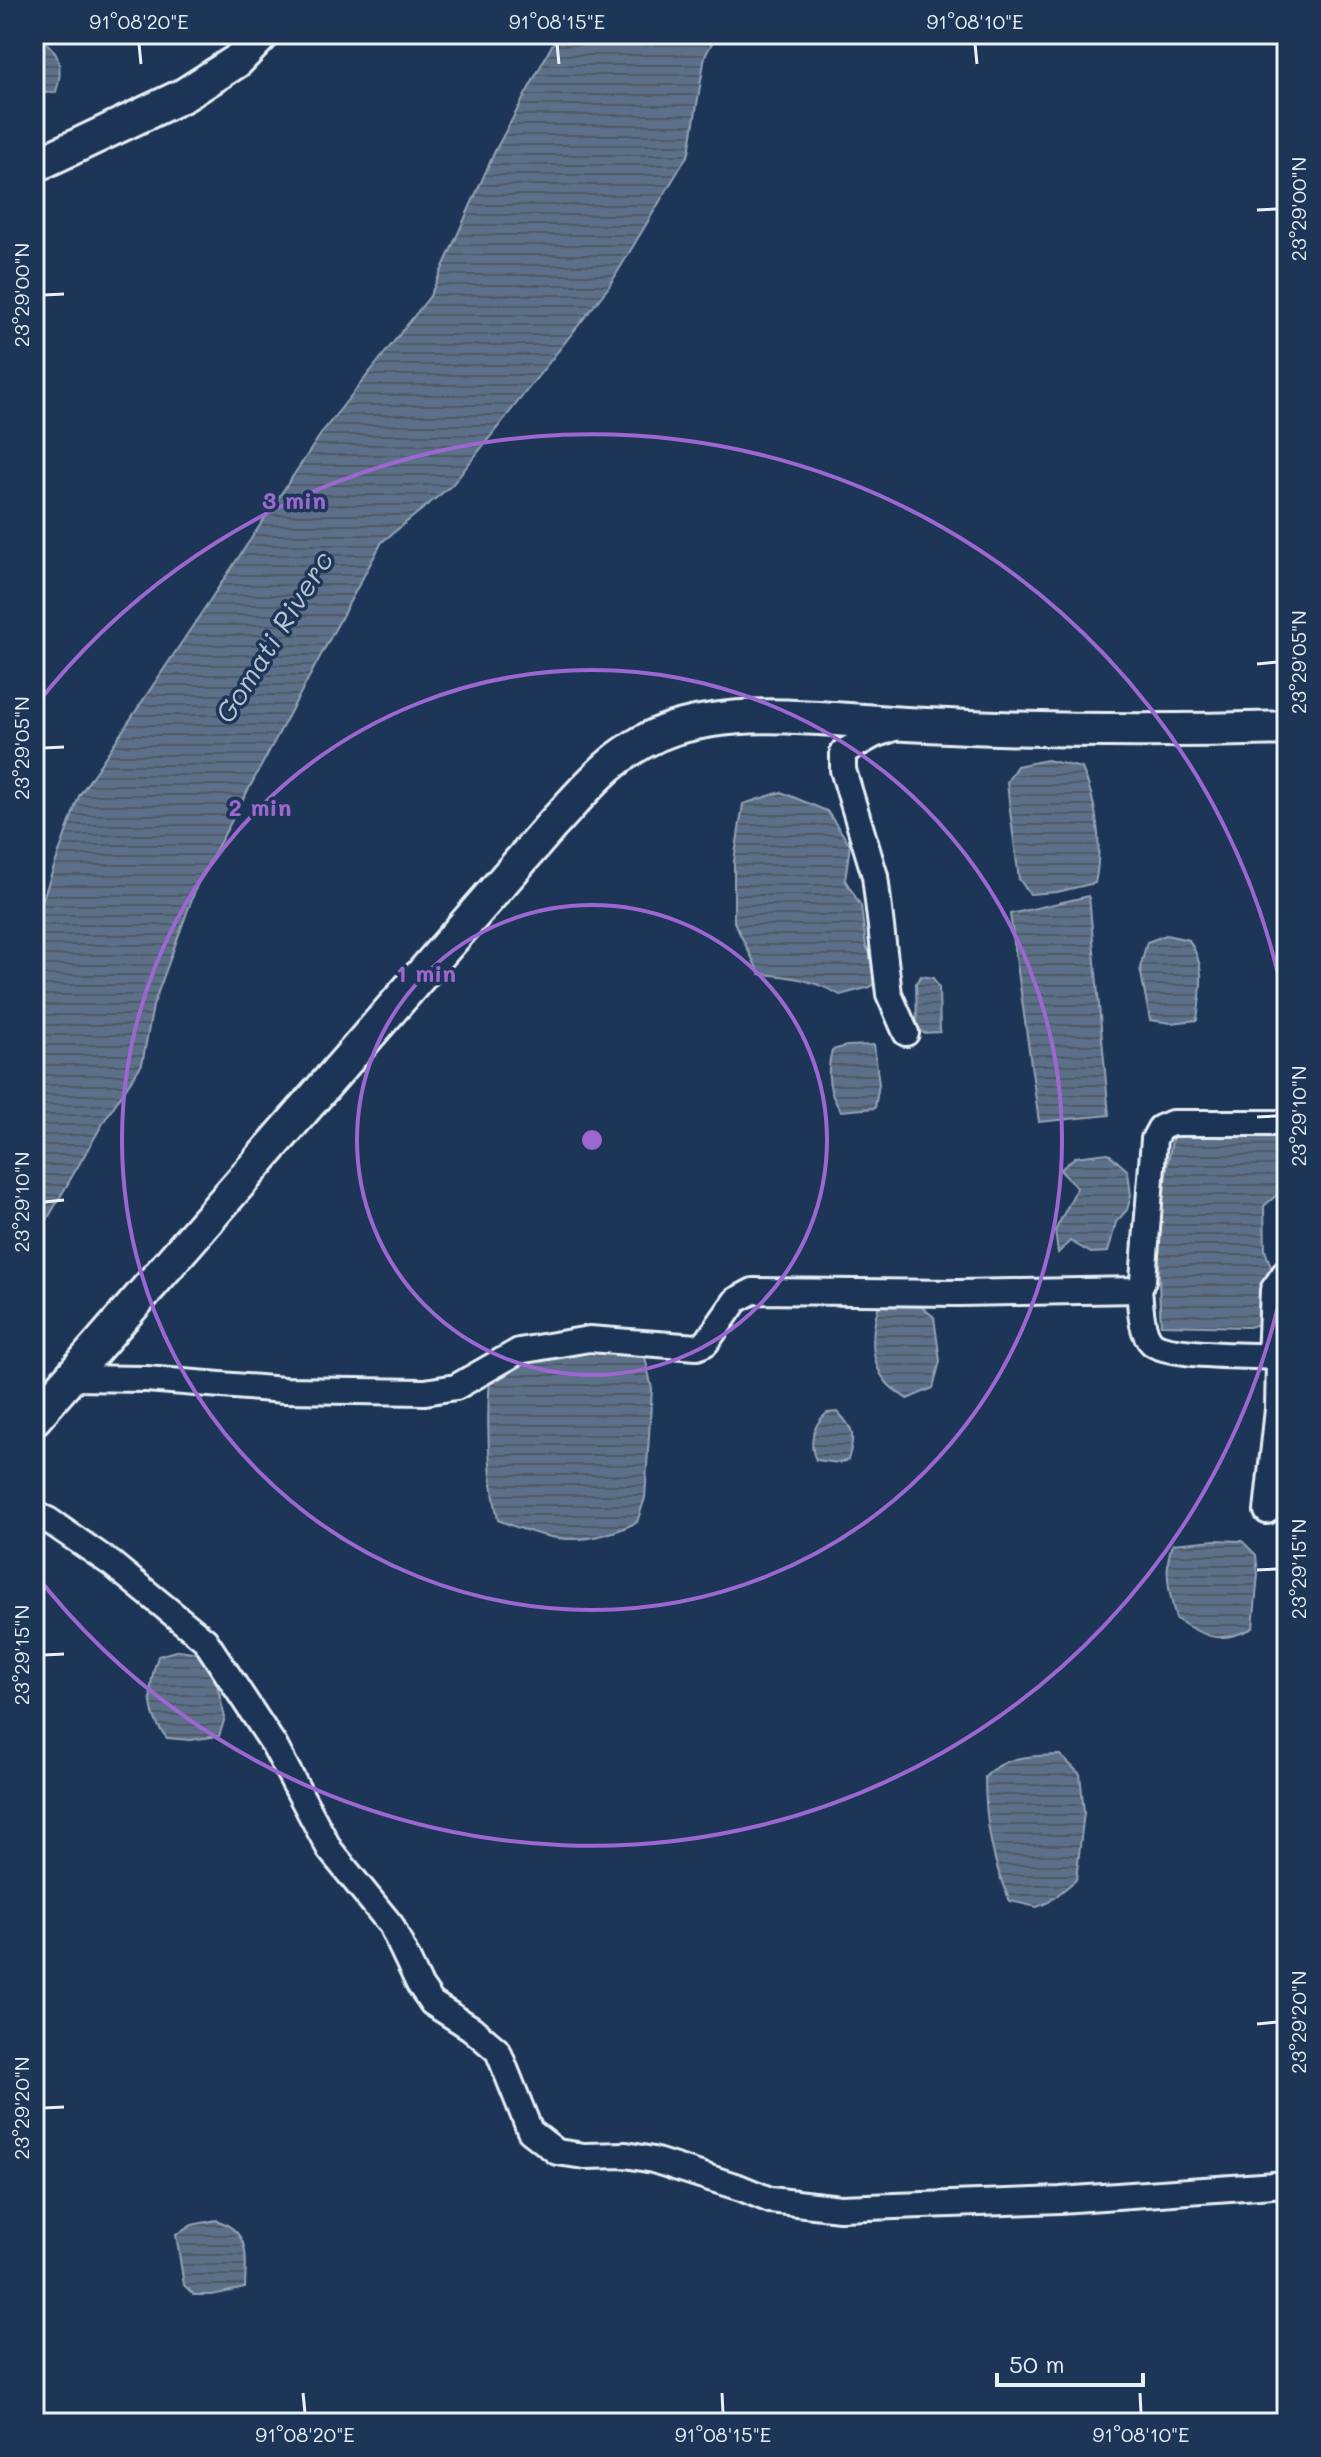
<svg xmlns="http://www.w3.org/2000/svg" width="1321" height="2457" viewBox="0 0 1321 2457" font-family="Mali,sans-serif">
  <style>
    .water { fill: url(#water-rules); stroke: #95a4b5; stroke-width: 2 }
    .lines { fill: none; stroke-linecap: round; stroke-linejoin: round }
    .street-casing { stroke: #e8f1f8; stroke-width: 30 }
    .secondary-casing { stroke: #e8f1f8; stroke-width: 38 }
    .street { stroke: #1d3557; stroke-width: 24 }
    .secondary { stroke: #1d3557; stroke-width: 32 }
    .ticks { fill: none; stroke: #e8f1f8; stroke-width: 3 }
    .ring { fill: none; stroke: #9c67d0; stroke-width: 4 }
    .labels { text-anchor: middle; stroke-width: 7; stroke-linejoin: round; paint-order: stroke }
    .water-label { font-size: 28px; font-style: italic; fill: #b7c4d1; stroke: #1d3557 }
    .centre { fill: #9c67d0; stroke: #1d3557; stroke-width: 4 }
    .ring-label { font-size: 24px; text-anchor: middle; font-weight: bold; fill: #9c67d0; stroke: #1d3557; stroke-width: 7; stroke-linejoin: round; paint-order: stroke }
    .neatline { fill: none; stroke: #e8f1f8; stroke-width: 3 }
    .ticks-label { font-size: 20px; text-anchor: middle; fill: #e8f1f8 }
  </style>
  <defs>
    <pattern id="water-rules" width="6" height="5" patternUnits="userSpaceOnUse" patternTransform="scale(2)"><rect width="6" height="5" fill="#5d7089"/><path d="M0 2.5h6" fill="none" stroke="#505a66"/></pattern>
  </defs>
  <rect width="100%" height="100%" fill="#1d3557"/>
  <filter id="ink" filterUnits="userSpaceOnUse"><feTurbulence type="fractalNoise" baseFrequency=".0125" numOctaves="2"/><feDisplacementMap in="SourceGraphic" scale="16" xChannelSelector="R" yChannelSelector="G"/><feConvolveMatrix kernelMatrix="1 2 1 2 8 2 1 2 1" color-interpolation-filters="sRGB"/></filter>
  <g filter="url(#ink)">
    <g class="water">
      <path d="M 558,34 L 717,34 L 705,56 L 689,153 L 608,288 L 452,485 L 382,542 L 197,885 L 153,1006 L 142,1064 L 106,1118 L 34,1242 L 34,924 L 79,796 L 323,431 L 430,296 L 495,151 Z"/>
      <path d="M 34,37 C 60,46 64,68 56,92 L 34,94 Z"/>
      <path d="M 1047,760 L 1082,768 C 1097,803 1103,846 1095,883 L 1057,892 L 1030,894 L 1019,879 L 1010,811 L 1007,782 L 1017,766 Z"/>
      <path d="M 781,792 L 827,811 L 850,845 L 845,880 L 861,906 L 866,946 L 883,975 L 870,987 L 840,995 C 813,980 790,976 760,974 L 734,922 L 734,861 L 743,804 Z"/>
      <path d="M 1089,896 L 1109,1115 L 1039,1122 L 1010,914 Z"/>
      <path d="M 1166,935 L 1189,940 C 1207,969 1201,987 1197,1020 L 1171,1023 L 1150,1020 L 1140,968 L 1147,942 Z"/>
      <path d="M 921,976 L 933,978 L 939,988 L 940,1032 L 923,1033 L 917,1025 L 916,983 Z"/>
      <path d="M 874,1045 L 879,1084 L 875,1108 L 841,1111 C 828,1093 826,1072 832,1050 L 847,1046 Z"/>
      <path d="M 1287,1127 L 1287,1186 L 1264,1206 L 1265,1250 L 1272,1270 L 1270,1321 L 1249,1327 L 1161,1325 C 1156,1259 1160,1195 1174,1131 Z"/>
      <path d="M 1108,1153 L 1128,1171 L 1131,1196 L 1127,1210 L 1116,1222 L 1108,1252 L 1091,1253 L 1070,1241 L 1058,1253 L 1055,1231 L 1077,1188 L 1060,1170 L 1075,1157 Z"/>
      <path d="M 912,1299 L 934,1317 L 940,1361 L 933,1388 L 907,1399 C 901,1394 892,1389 887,1383 C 867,1360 872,1327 880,1301 Z"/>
      <path d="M 538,1350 L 644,1352 L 652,1389 L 645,1498 L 637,1522 C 585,1548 551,1542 498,1520 C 488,1472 486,1426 490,1377 Z"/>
      <path d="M 838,1412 C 855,1430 855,1436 848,1460 L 839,1463 L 816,1460 C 808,1444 813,1424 827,1413 Z"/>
      <path d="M 1215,1540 L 1242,1541 L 1256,1555 L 1258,1574 L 1253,1628 C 1220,1644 1206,1638 1176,1619 C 1170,1596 1162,1566 1173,1544 Z"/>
      <path d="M 179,1650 L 198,1653 L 214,1672 L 225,1718 L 219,1736 L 190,1740 L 167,1738 C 146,1715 148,1684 158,1656 Z"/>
      <path d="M 1060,1755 L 1080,1774 L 1084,1812 L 1076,1880 L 1049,1902 L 1037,1907 L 1010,1901 C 992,1864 985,1818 985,1777 C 1006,1755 1031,1756 1060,1755 Z"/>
      <path d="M 34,1857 L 36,1857 C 40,1895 45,1934 39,1972 L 34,1973 Z"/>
      <path d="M 216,2220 C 251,2232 246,2256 245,2288 L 212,2295 L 194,2295 L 184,2285 L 176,2235 L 192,2225 Z"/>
    </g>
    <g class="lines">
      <g class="street-casing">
        <g id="street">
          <path d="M 900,726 L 874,735 L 843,752 L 843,770 L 875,876 L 889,994 L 906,1033"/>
          <path d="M 1139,1290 C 1141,1305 1140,1332 1152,1343 C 1167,1356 1247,1355 1270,1357 L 1279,1361 L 1278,1409 L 1267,1511"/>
          <path d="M 1270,1357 L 1273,1290 L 1287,1270"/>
          <path d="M 72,1378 L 146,1379 L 284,1390 L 425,1392 L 456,1387 L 519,1351 L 589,1339 L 697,1347 L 706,1343 L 736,1300 L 753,1291 L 959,1293 L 1139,1290 L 1143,1280 L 1154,1139 L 1160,1128 L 1172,1123 L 1287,1123"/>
          <path d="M 34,1514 L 48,1520 L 112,1564 L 205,1640 L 274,1745 L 330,1850 L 391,1925 L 419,1984 L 432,2003 L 471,2028 L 498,2051 L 530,2131 L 557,2152 L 584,2156 L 626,2155 L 653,2160 L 741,2188 L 770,2200 L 840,2208 L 1060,2200 L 1287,2184"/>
        </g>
      </g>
      <g class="secondary-casing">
        <g id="secondary">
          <path d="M 34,166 L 184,95 L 237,61 L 263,34"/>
          <path d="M 34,1419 L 551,826 C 588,786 618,747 672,729 C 744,706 831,720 906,724 C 1033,731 1160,732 1287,728"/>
        </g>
      </g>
      <use href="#street" class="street"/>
      <use href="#secondary" class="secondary"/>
    </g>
  </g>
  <path class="ticks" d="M 139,44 L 141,64M 557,44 L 559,64M 975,44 L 977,64M 1257,210 L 1277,209M 44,295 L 64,294M 1257,664 L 1277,662M 44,748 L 64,747M 1257,1117 L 1277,1116M 44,1202 L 64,1200M 1257,1570 L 1277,1569M 44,1655 L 64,1654M 1257,2024 L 1277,2022M 44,2108 L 64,2107M 303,2393 L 305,2413M 722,2393 L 723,2413M 1140,2393 L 1141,2413"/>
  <g class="ring">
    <circle cx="592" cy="1140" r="235"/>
    <circle cx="592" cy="1140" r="470"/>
    <path d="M1286 1269A706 706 0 0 1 36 1575M36 705A706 706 0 0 1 1286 1011"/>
  </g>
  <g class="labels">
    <g class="water-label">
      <text transform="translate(274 637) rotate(-58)" y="10">Gomati Riverc</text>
    </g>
  </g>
  <circle cx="592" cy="1140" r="12" class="centre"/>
  <g class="ring-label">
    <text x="294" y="509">3 min</text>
    <text x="260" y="816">2 min</text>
    <text x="426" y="982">1 min</text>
  </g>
  <rect width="1321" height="2457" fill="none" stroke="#1d3557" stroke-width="88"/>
  <path d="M997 2373v12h146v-12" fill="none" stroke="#e8f1f8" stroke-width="4"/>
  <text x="1009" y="2373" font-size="24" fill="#e8f1f8" stroke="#1d3557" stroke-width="6" paint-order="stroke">50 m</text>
  <rect x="44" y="44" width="1233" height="2369" class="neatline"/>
  <g class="ticks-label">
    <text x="139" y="29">91°08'20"E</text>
    <text x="557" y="29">91°08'15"E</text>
    <text x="975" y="29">91°08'10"E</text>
    <text transform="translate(1299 209) rotate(-90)" y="7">23°29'00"N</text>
    <text transform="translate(22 295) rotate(-90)" y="7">23°29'00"N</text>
    <text transform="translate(1299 662) rotate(-90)" y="7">23°29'05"N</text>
    <text transform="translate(22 748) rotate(-90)" y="7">23°29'05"N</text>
    <text transform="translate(1299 1116) rotate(-90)" y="7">23°29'10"N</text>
    <text transform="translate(22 1202) rotate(-90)" y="7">23°29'10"N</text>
    <text transform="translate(1299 1569) rotate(-90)" y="7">23°29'15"N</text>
    <text transform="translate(22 1655) rotate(-90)" y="7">23°29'15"N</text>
    <text transform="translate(1299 2022) rotate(-90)" y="7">23°29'20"N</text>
    <text transform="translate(22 2108) rotate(-90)" y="7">23°29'20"N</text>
    <text x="305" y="2442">91°08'20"E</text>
    <text x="723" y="2442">91°08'15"E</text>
    <text x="1141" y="2442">91°08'10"E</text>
  </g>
</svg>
